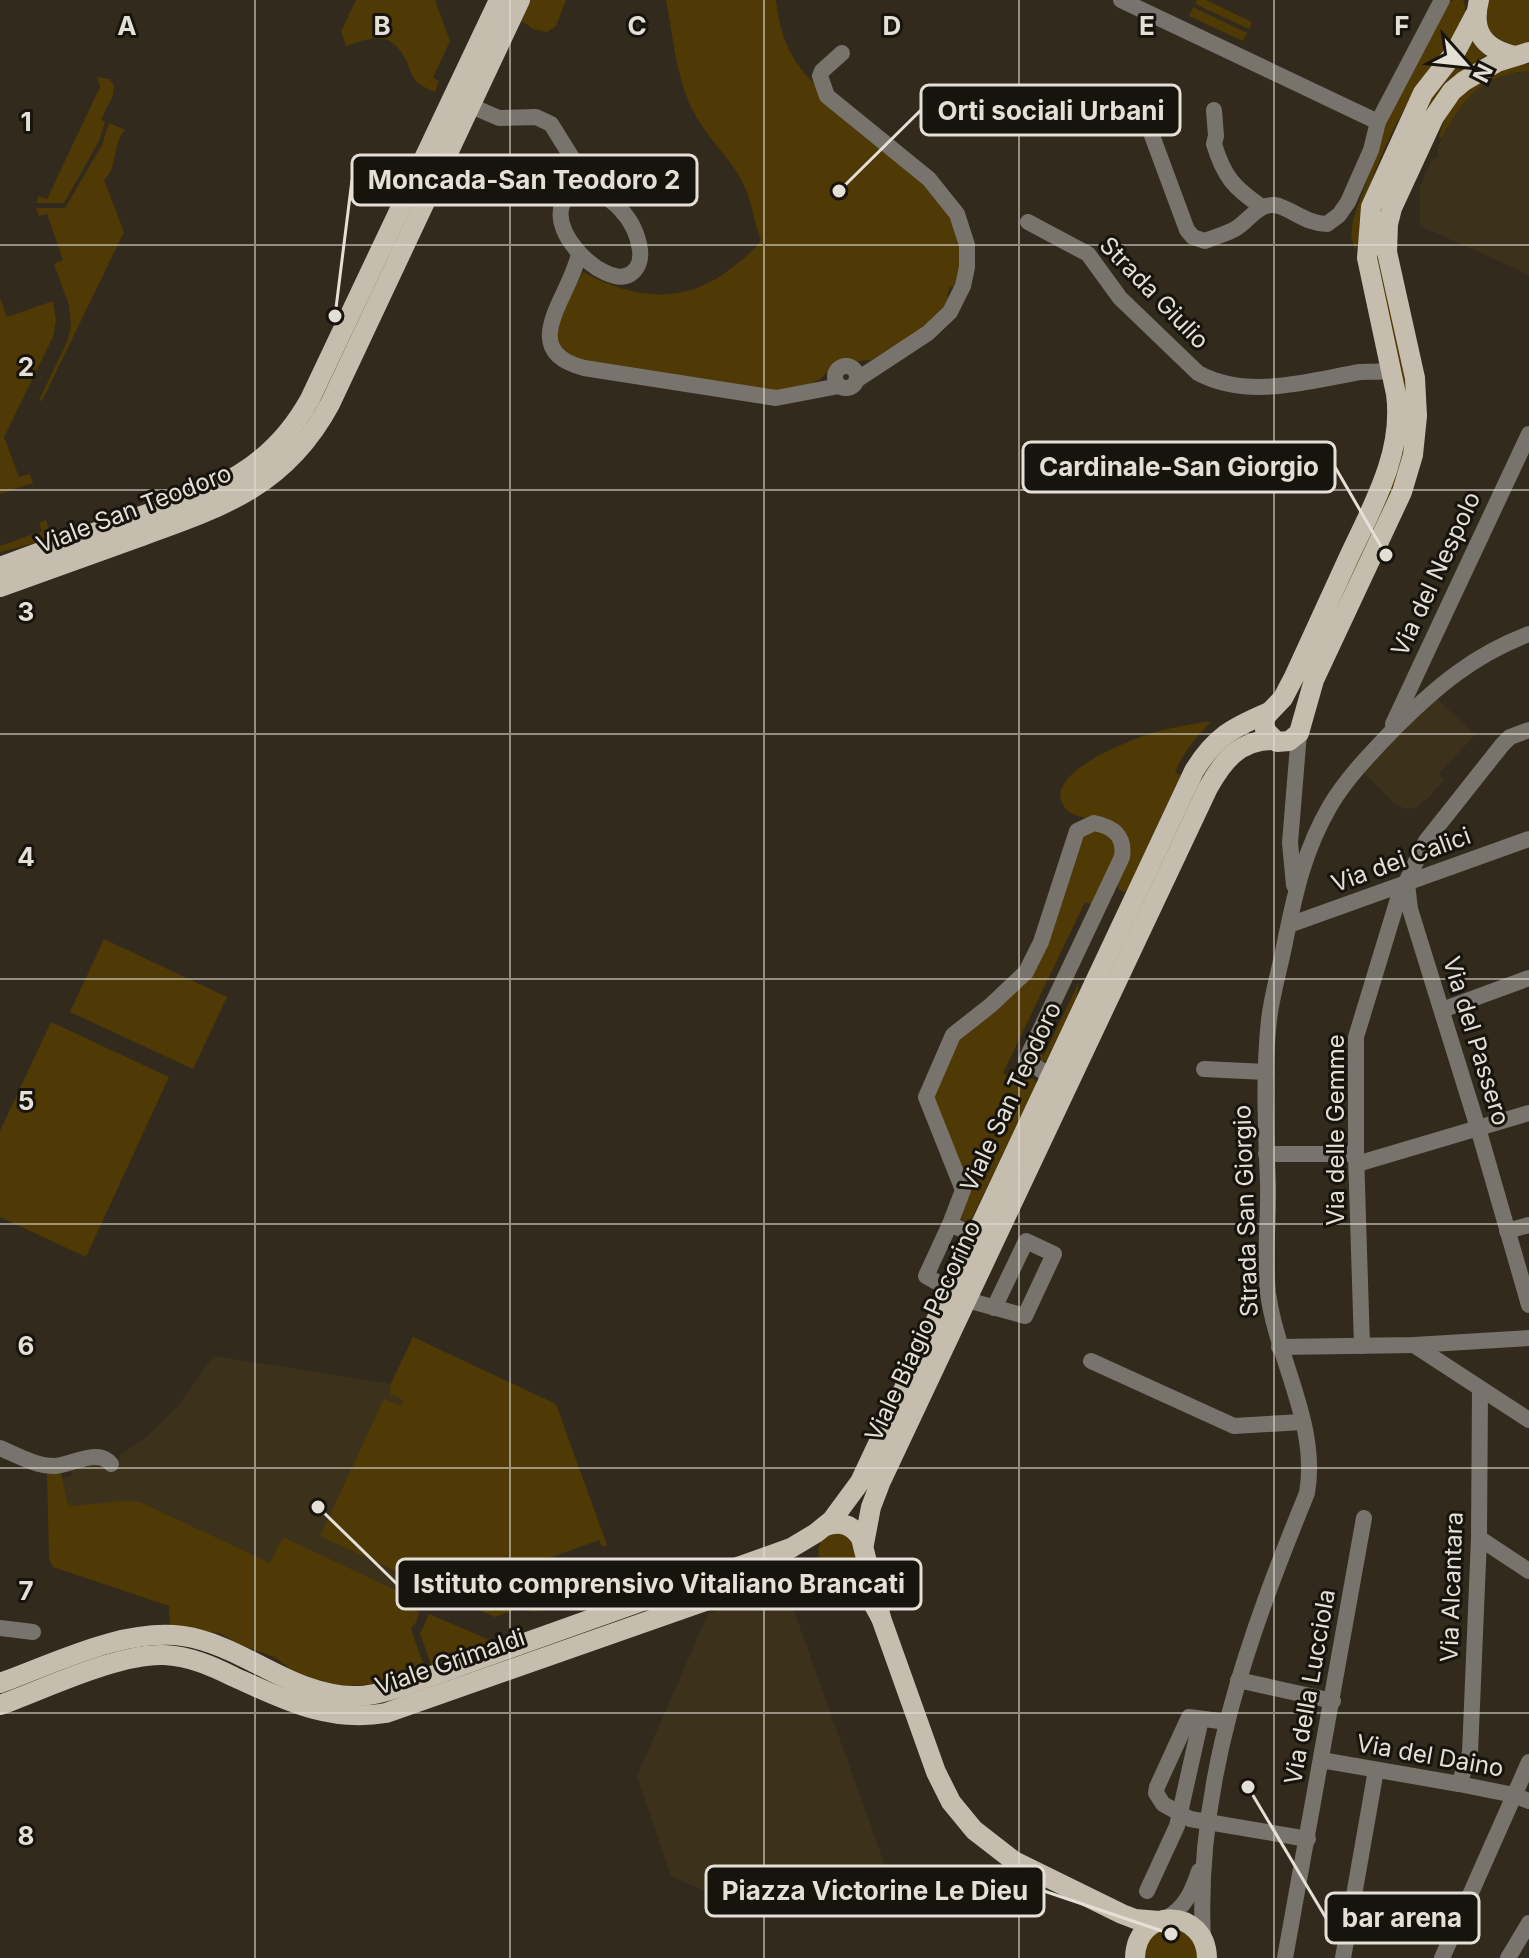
<svg xmlns="http://www.w3.org/2000/svg" width="1529" height="1958" viewBox="0 0 1529 1958" font-family="Inter,sans-serif">
  <style>
    .built { fill: #3c321c }
    .green { fill: #4f3a05 }
    .lines { fill: none; stroke-linecap: round; stroke-linejoin: round }
    .minor { stroke: #78746d; stroke-width: 16 }
    .major { stroke: #c5beae; stroke-width: 20 }
    .grid { fill: none; stroke: #e5e0d7; stroke-width: 2; stroke-opacity: 0.55 }
    .labels { text-anchor: middle; stroke-width: 6; stroke-linejoin: round; paint-order: stroke }
    .street-label { font-size: 24px; fill: #e5e0d7; stroke: #17130d }
    .grid-label { font-size: 26px; text-anchor: middle; font-weight: bold; fill: #e5e0d7; stroke: #17130d; stroke-width: 6; stroke-linejoin: round; paint-order: stroke }
    .leader { fill: none; stroke: #e5e0d7; stroke-width: 3 }
    .callout-dot { fill: #e5e0d7; stroke: #17130d; stroke-width: 3 }
    .callout { fill: #17130d; stroke: #e5e0d7; stroke-width: 3 }
    .callout-label { font-size: 26px; text-anchor: middle; font-weight: bold; fill: #e5e0d7 }
  </style>
  <rect width="100%" height="100%" fill="#322a1c"/>
  <g class="built">
    <path d="M 1529,71 L 1529,277 L 1515,268 L 1420,226 L 1420,186 L 1432,160 L 1439,157 L 1437,149 L 1455,111 L 1468,96 L 1487,83 L 1507,74 Z"/>
    <path d="M 1434,696 L 1475,735 L 1439,773 L 1444,780 L 1429,797 L 1416,808 L 1405,809 L 1394,803 L 1362,771 Z"/>
    <path d="M 413,1337 L 518,1565 L 495,1617 L 402,1573 L 394,1590 L 410,1597 L 417,1605 L 419,1615 L 415,1625 L 51,1565 L 47,1474 L 61,1473 L 62,1478 L 72,1476 L 72,1470 L 97,1464 L 106,1471 L 119,1463 L 120,1455 L 146,1437 L 177,1407 L 214,1356 L 390,1384 Z"/>
    <path d="M 785,1586 L 887,1871 L 759,1915 L 671,1876 L 637,1776 L 708,1614 Z"/>
  </g>
  <g class="green">
    <path d="M 356,0 L 435,0 L 450,41 L 433,78 L 439,81 L 435,92 C 429,89 423,87 418,83 C 411,77 410,68 406,60 C 391,30 372,37 346,46 L 341,31 Z"/>
    <path d="M 493,0 L 566,0 L 556,26 L 547,32 L 533,29 Z"/>
    <path d="M 666,0 L 776,0 C 779,26 785,48 801,69 C 837,118 1003,214 954,287 L 950,287 L 947,296 L 949,300 L 945,309 L 926,327 L 871,360 L 837,363 L 819,380 L 804,386 L 770,393 L 570,358 L 557,341 L 560,317 L 583,272 C 635,300 686,306 734,266 C 745,257 754,251 761,240 C 753,221 752,200 742,181 C 728,155 705,136 692,109 C 676,76 673,36 666,0 Z"/>
    <path d="M 1197,0 L 1206,0 L 1252,22 L 1249,29 L 1195,4 Z"/>
    <path d="M 1454,0 L 1463,0 C 1476,27 1431,63 1419,84 C 1400,114 1382,151 1370,185 C 1367,194 1363,205 1361,214 C 1358,226 1361,240 1355,250 L 1351,236 L 1353,220 L 1391,111 L 1450,2 Z"/>
    <path d="M 1486,0 L 1529,0 L 1529,43 L 1520,48 L 1495,43 L 1482,12 Z"/>
    <path d="M 1193,7 L 1247,33 L 1243,41 L 1189,16 Z"/>
    <path d="M 1472,38 L 1487,54 L 1460,75 L 1389,197 L 1407,374 L 1405,462 L 1299,690 L 1296,688 L 1394,475 L 1372,228 L 1430,97 Z"/>
    <path d="M 1519,64 L 1529,64 L 1529,71 C 1482,75 1462,98 1442,138 L 1439,137 C 1451,90 1477,79 1519,64 Z"/>
    <path d="M 97,77 L 109,79 L 114,85 L 113,95 L 101,120 L 105,122 L 99,141 L 64,203 L 36,203 L 39,196 L 47,199 L 100,87 Z"/>
    <path d="M 109,123 L 125,130 C 112,144 118,168 104,180 L 124,232 L 42,401 L 39,400 L 68,340 L 71,324 L 69,305 L 54,264 L 63,260 L 47,214 L 39,216 L 36,208 L 65,208 L 102,145 Z"/>
    <path d="M 0,298 L 7,317 L 53,301 L 56,320 L 53,337 L 4,437 L 19,477 L 30,474 L 33,483 L 0,494 Z"/>
    <path d="M 46,520 L 50,534 L 47,540 L 0,552 L 0,546 L 42,531 L 39,523 Z"/>
    <path d="M 1204,722 L 1211,722 C 1195,738 1184,752 1175,772 L 1181,775 L 1128,889 L 1124,892 L 1119,890 L 1118,884 L 1128,849 C 1116,840 1102,825 1089,820 C 1079,815 1069,816 1063,805 C 1046,775 1117,746 1138,738 C 1159,729 1183,726 1204,722 Z"/>
    <path d="M 1097,829 L 1111,834 L 1117,851 L 1094,906 L 1085,902 L 1003,1073 L 1013,1077 L 1016,1071 L 1035,1080 L 1036,1085 L 972,1218 L 965,1221 L 960,1218 L 933,1096 L 959,1041 L 1005,1000 L 1081,843 L 1085,835 Z"/>
    <path d="M 104,939 L 227,997 L 193,1069 L 70,1012 Z"/>
    <path d="M 1079,982 L 1076,999 L 1047,1060 L 1041,1062 L 1035,1057 L 1037,1053 L 1044,1055 Z"/>
    <path d="M 51,1022 L 169,1077 L 86,1257 L 0,1217 L 0,1131 Z"/>
    <path d="M 413,1337 L 556,1404 L 607,1545 L 602,1547 L 599,1540 L 533,1564 L 536,1573 L 529,1576 L 541,1609 L 534,1612 L 531,1604 L 495,1617 L 320,1536 L 384,1399 L 401,1406 L 403,1400 L 390,1394 L 391,1384 Z"/>
    <path d="M 61,1473 L 67,1503 L 72,1506 L 123,1501 L 140,1502 L 270,1563 L 283,1537 L 410,1597 L 418,1609 L 417,1620 L 411,1629 L 425,1669 C 377,1686 342,1694 294,1671 C 286,1667 281,1661 274,1657 C 260,1651 246,1648 233,1642 C 227,1636 218,1631 209,1633 L 170,1626 L 169,1606 L 53,1567 L 49,1559 L 47,1474 Z"/>
    <circle cx="837" cy="1552" r="19"/>
    <path d="M 611,1558 L 617,1573 L 612,1575 L 609,1569 L 552,1590 L 554,1598 L 550,1599 L 542,1583 L 547,1577 L 551,1587 L 608,1566 L 606,1560 Z"/>
    <path d="M 429,1614 L 492,1641 L 493,1645 L 432,1667 L 420,1634 Z"/>
    <path d="M 1172,1927 L 1193,1937 L 1200,1958 L 1142,1958 L 1150,1936 Z"/>
  </g>
  <g class="lines">
    <g class="minor">
      <path d="M 1121,0 L 1378,122"/>
      <path d="M 842,53 L 822,71 L 820,76 L 827,96 L 929,179 L 957,214 L 967,245 L 967,267 L 963,286 L 950,312 L 928,333 L 858,379"/>
      <path d="M 471,106 L 499,118 L 536,117 L 551,124 L 574,161 L 600,193"/>
      <path d="M 1214,110 L 1216,136 L 1214,144 C 1224,177 1234,188 1262,207"/>
      <path d="M 1147,122 L 1187,230 L 1193,237 L 1205,241 C 1214,237 1226,234 1235,229 C 1249,221 1260,200 1279,206 C 1296,212 1308,224 1327,224 L 1339,215 L 1348,202 L 1371,150 L 1378,122 L 1442,0"/>
      <path d="M 580,188 C 611,192 636,219 640,250 C 641,258 639,267 633,272 C 607,297 523,212 580,188 Z"/>
      <path d="M 1028,222 L 1088,254 L 1120,298 L 1198,373 C 1248,400 1308,381 1360,372 C 1370,371 1381,373 1391,370"/>
      <path d="M 579,253 C 572,295 514,350 584,368 L 776,398 L 839,386"/>
      <circle cx="846" cy="377" r="11"/>
      <path d="M 1393,724 L 1529,434"/>
      <path d="M 1407,884 L 1410,909 L 1478,1128 L 1529,1305"/>
      <path d="M 1294,885 L 1290,843 L 1299,733"/>
      <path d="M 1289,925 L 1529,839"/>
      <path d="M 1442,1010 L 1529,978"/>
      <path d="M 1204,1069 L 1266,1072"/>
      <path d="M 1266,1154 L 1356,1154"/>
      <path d="M 1357,1164 L 1529,1113"/>
      <path d="M 1507,1231 L 1529,1225"/>
      <path d="M 974,1235 L 950,1224 L 963,1190 L 926,1097 L 953,1035 L 991,1005 L 1026,972 L 1041,942 L 1077,831 L 1094,823 C 1114,827 1125,836 1122,857 L 1026,1060 L 1050,1076"/>
      <path d="M 949,1289 L 926,1276 L 950,1224"/>
      <path d="M 967,1300 L 1025,1316 L 1054,1254 L 1026,1241 L 994,1308"/>
      <path d="M 1414,1345 L 1529,1420"/>
      <path d="M 1362,1346 L 1356,1154 L 1356,1037 L 1398,899 L 1426,841 L 1502,745 L 1510,737 L 1529,730"/>
      <path d="M 1279,1347 L 1414,1345 L 1529,1338"/>
      <path d="M 1091,1361 L 1234,1426 L 1302,1422"/>
      <path d="M 0,1448 C 17,1455 37,1467 56,1466 C 74,1464 98,1448 111,1464"/>
      <path d="M 1479,1538 L 1529,1571"/>
      <path d="M 0,1628 L 33,1632"/>
      <path d="M 1238,1680 L 1333,1701"/>
      <path d="M 1227,1722 L 1189,1717 L 1157,1787 L 1156,1793 L 1163,1804 L 1190,1819 L 1308,1839"/>
      <path d="M 1321,1760 L 1459,1784 L 1514,1795 L 1529,1801"/>
      <path d="M 1459,1784 L 1470,1753 L 1479,1538 L 1480,1389"/>
      <path d="M 1147,1891 L 1177,1826 L 1201,1719"/>
      <path d="M 1165,1919 C 1185,1908 1192,1892 1199,1871"/>
      <path d="M 1203,1939 C 1195,1782 1249,1635 1307,1493 C 1319,1425 1277,1360 1268,1293 C 1264,1257 1269,1220 1268,1184 C 1266,1130 1263,1075 1269,1020 C 1272,993 1281,965 1286,937 C 1296,889 1305,849 1330,806 C 1347,777 1373,751 1396,727 C 1437,686 1474,655 1529,634"/>
      <path d="M 1285,1958 L 1364,1518"/>
      <path d="M 1343,1958 L 1376,1770"/>
      <path d="M 1442,1958 L 1529,1762"/>
      <path d="M 1508,1958 L 1529,1923"/>
    </g>
    <g class="major">
      <path d="M 1479,0 C 1471,31 1483,49 1515,56"/>
      <path d="M 1475,15 L 1456,51 L 1423,93 L 1371,207 L 1367,258 L 1396,394 C 1404,453 1372,507 1348,559 C 1330,598 1312,638 1294,677 L 1283,698 L 1264,718 L 1265,730 L 1277,742 L 1289,741 L 1299,733 L 1314,680 L 1402,492 L 1413,455 L 1417,416 L 1415,378 L 1387,252 L 1388,224 L 1392,208 L 1434,117 L 1452,91 L 1464,81 L 1497,62 L 1529,52"/>
      <path d="M 0,567 C 42,551 85,536 127,521 C 205,493 267,477 310,399 L 499,0"/>
      <path d="M 0,587 C 46,570 93,554 139,537 C 223,507 286,486 330,404 L 520,0"/>
      <path d="M 825,1526 C 840,1521 852,1524 861,1538 L 881,1618 L 936,1772 L 951,1802 L 974,1830 L 1014,1861 L 1122,1914 L 1135,1919 L 1159,1921"/>
      <path d="M 864,1544 L 871,1507 L 881,1481 L 1208,788 C 1223,761 1239,740 1273,740"/>
      <path d="M 0,1683 C 56,1663 123,1628 183,1636 C 244,1645 292,1697 356,1696 C 370,1696 384,1692 398,1688 L 791,1548 L 816,1533 L 832,1520 L 860,1482 L 1194,771 C 1215,737 1232,728 1267,713"/>
      <path d="M 0,1705 C 45,1689 118,1653 164,1655 C 189,1656 212,1666 234,1677 C 285,1700 329,1723 386,1713 L 791,1571 C 813,1570 846,1575 864,1591 C 871,1598 876,1609 881,1618"/>
      <path d="M 1135,1958 C 1136,1906 1206,1907 1207,1958"/>
    </g>
  </g>
  <path class="grid" d="M 255,0 L 255,1958M 510,0 L 510,1958M 764,0 L 764,1958M 1019,0 L 1019,1958M 1274,0 L 1274,1958M 0,245 L 1529,245M 0,490 L 1529,490M 0,734 L 1529,734M 0,979 L 1529,979M 0,1224 L 1529,1224M 0,1468 L 1529,1468M 0,1713 L 1529,1713"/>
  <g class="labels">
    <g class="street-label">
      <text transform="translate(1154 293) rotate(46)" y="8">Strada Giulio</text>
      <text transform="translate(134 509) rotate(-21)" y="8">Viale San Teodoro</text>
      <text transform="translate(1436 574) rotate(-65)" y="8">Via del Nespolo</text>
      <text transform="translate(1401 860) rotate(-20)" y="8">Via dei Calici</text>
      <text transform="translate(1476 1041) rotate(73)" y="8">Via del Passero</text>
      <text transform="translate(1011 1097) rotate(-65)" y="8">Viale San Teodoro</text>
      <text transform="translate(1336 1130) rotate(-90)" y="8">Via delle Gemme</text>
      <text transform="translate(1246 1211) rotate(-92)" y="8">Strada San Giorgio</text>
      <text transform="translate(923 1331) rotate(-65)" y="8">Viale Biagio Pecorino</text>
      <text transform="translate(1452 1587) rotate(-88)" y="8">Via Alcantara</text>
      <text transform="translate(450 1662) rotate(-19)" y="8">Viale Grimaldi</text>
      <text transform="translate(1310 1687) rotate(-80)" y="8">Via della Lucciola</text>
      <text transform="translate(1430 1756) rotate(10)" y="8">Via del Daino</text>
    </g>
  </g>
  <g class="grid-label">
    <text x="127" y="35">A</text>
    <text x="382" y="35">B</text>
    <text x="637" y="35">C</text>
    <text x="892" y="35">D</text>
    <text x="1147" y="35">E</text>
    <text x="1402" y="35">F</text>
    <text x="26" y="131">1</text>
    <text x="26" y="376">2</text>
    <text x="26" y="621">3</text>
    <text x="26" y="866">4</text>
    <text x="26" y="1110">5</text>
    <text x="26" y="1355">6</text>
    <text x="26" y="1600">7</text>
    <text x="26" y="1845">8</text>
  </g>
  <path class="leader" d="M839 191L921 110M335 316L352 180M1386 555L1335 467M318 1507L397 1584M1171 1934L1044 1891M1248 1787L1326 1918"/>
  <g class="callout-dot">
    <circle cx="839" cy="191" r="8"/>
    <circle cx="335" cy="316" r="8"/>
    <circle cx="1386" cy="555" r="8"/>
    <circle cx="318" cy="1507" r="8"/>
    <circle cx="1171" cy="1934" r="8"/>
    <circle cx="1248" cy="1787" r="8"/>
  </g>
  <g class="callout">
    <rect x="921" y="85" width="259" height="50" rx="8"/>
    <rect x="352" y="155" width="345" height="50" rx="8"/>
    <rect x="1023" y="442" width="312" height="50" rx="8"/>
    <rect x="397" y="1559" width="524" height="50" rx="8"/>
    <rect x="706" y="1866" width="338" height="50" rx="8"/>
    <rect x="1326" y="1893" width="153" height="50" rx="8"/>
  </g>
  <g class="callout-label">
    <text x="1051" y="120">Orti sociali Urbani</text>
    <text x="524" y="189">Moncada-San Teodoro 2</text>
    <text x="1179" y="476">Cardinale-San Giorgio</text>
    <text x="659" y="1593">Istituto comprensivo Vitaliano Brancati</text>
    <text x="875" y="1900">Piazza Victorine Le Dieu</text>
    <text x="1402" y="1927">bar arena</text>
  </g>
  <g transform="translate(1465 64) rotate(117)" stroke="#17130d" stroke-width="6" paint-order="stroke">
  <path d="M0-6L14 30L0 20L-14 30Z" fill="#e5e0d7"/>
  <text y="-12" font-size="22" font-weight="bold" text-anchor="middle" fill="#e5e0d7">N</text>
  </g>
</svg>
